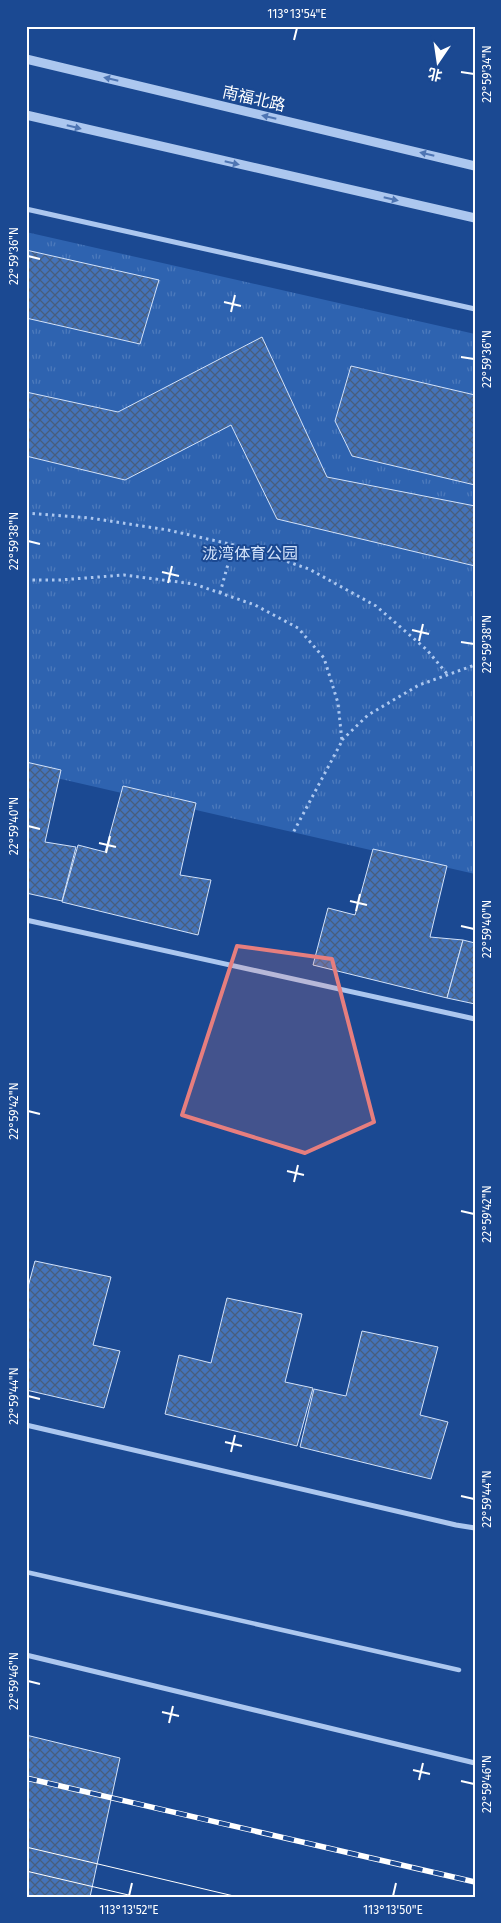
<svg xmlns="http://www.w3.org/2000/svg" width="501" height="1923" viewBox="0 0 501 1923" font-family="'Fira Sans','Noto Sans SC',sans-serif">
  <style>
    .grass { fill: url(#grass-tufts) }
    .building { fill: url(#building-cross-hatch); stroke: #d2e2fa }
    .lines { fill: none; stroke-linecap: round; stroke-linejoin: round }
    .path { stroke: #acc7ef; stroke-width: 3; stroke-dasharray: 2.5 4; stroke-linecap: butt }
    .pedestrian { stroke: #acc7ef; stroke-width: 4.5 }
    .minor { stroke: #acc7ef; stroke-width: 5 }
    .tertiary { stroke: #acc7ef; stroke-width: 9 }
    .tram { stroke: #fff; stroke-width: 1 }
    .rail-casing { stroke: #fff; stroke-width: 5.5 }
    .rail { stroke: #1b4992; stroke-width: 4; stroke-dasharray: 11; stroke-linecap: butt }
    .oneway { fill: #4e75b3 }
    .marked { fill: #e67e7e; fill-opacity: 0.2; stroke: #e67e7e; stroke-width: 4; stroke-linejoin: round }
    .ticks { fill: none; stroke: #fff; stroke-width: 2 }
    .labels { text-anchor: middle; stroke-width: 4; stroke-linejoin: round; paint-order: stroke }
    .street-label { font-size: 16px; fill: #fff; stroke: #1b4992 }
    .park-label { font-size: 16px; fill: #d2e2fa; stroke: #1b4992 }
    .neatline { fill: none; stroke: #fff; stroke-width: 2 }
    .ticks-label { font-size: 12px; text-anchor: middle; fill: #fff }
  </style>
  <defs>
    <pattern id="grass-tufts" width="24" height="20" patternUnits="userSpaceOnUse" patternTransform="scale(1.25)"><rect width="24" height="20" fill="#2e63b0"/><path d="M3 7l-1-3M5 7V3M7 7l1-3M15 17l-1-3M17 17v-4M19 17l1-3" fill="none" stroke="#4d7abc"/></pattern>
    <pattern id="building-cross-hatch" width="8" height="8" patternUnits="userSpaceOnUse" patternTransform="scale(1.25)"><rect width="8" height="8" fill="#4473b9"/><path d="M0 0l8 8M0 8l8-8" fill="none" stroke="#485e7d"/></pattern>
  </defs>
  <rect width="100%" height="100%" fill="#1b4992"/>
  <path class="grass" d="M 26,232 L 475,334 L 475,874 L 26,771 Z"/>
  <g class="building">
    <path d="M 26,250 L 159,280 L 140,344 L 26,318 Z"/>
    <path d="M 262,337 L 327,477 L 475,506 L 475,566 L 277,519 L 231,425 L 125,480 L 26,456 L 26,392 L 118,412 Z"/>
    <path d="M 351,366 L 475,395 L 475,485 L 352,456 L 335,421 Z"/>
    <path d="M 26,762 L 61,770 L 45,842 L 76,847 L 62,901 L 26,893 Z"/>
    <path d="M 123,786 L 196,803 L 180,875 L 211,880 L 198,935 L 62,902 L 78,845 L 105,852 Z"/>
    <path d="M 373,849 L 447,866 L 430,937 L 463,940 L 447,998 L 313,965 L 328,908 L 355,915 Z"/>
    <path d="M 463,940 L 475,943 L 475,1004 L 447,998 Z"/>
    <path d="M 35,1261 L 111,1277 L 93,1345 L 120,1351 L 104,1408 L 26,1390 L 26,1294 Z"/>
    <path d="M 227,1298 L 302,1314 L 285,1382 L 313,1388 L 297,1446 L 165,1414 L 179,1355 L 211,1363 Z"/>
    <path d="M 362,1331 L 438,1347 L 420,1415 L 448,1422 L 431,1479 L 300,1447 L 314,1389 L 346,1396 Z"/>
    <path d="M 26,1735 L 120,1758 L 90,1897 L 26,1897 Z"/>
  </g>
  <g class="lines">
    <g class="path">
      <path d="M 26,513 L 90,518 L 168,530 L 247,548 L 309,569 L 376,606 L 427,650 L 448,675"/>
      <path d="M 26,580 L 60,580 L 124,575 L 194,584 L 255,605 L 298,628 L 324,658 L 338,703 L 342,741 L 293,833"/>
      <path d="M 220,593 L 233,546"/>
      <path d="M 342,740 L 368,715 L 419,685 L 475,665"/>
    </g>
    <path class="pedestrian" d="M 26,1572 L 459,1670"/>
    <g class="minor">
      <path d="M 26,209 L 475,309"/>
      <path d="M 26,920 L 475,1019"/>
      <path d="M 26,1425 L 456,1525 L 475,1528"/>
      <path d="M 26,1655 L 475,1763"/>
    </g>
    <g class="tertiary">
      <path d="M 26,59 L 475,166"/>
      <path d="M 26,115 L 475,218"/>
    </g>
    <g class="tram">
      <path d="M 26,1847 L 238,1897"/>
      <path d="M 26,1871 L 137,1897"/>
    </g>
    <g class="rail-casing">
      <path id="rail" d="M 26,1778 L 475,1882"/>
    </g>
    <use href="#rail" class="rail"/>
  </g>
  <defs><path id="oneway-solid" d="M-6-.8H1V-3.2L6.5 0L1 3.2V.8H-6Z" transform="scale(1.25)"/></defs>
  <g class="oneway">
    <use href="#oneway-solid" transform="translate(111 79) rotate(-167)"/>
    <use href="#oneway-solid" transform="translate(269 117) rotate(-167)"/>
    <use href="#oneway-solid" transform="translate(74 127) rotate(14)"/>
    <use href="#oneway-solid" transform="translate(427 154) rotate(-167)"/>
    <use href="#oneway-solid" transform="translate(232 163) rotate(13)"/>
    <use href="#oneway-solid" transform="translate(391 199) rotate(13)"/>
  </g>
  <path class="marked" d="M 237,946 L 332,959 L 374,1122 L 305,1153 L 182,1115 Z"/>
  <path class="ticks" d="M 294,40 L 297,28M 461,72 L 474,74M 28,256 L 40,259M 224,302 L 241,306M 231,312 L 235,295M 461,357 L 474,359M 28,541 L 40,544M 162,572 L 179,576M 168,583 L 172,566M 412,630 L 429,634M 419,641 L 423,624M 461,642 L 474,644M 28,826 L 40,829M 99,843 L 116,847M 106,853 L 110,836M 350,901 L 367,905M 356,911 L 360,894M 461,926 L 474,929M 28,1111 L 40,1114M 287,1171 L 304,1175M 294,1182 L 298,1165M 461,1211 L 474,1214M 28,1396 L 40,1399M 225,1442 L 242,1446M 231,1452 L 235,1435M 461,1496 L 474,1499M 28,1681 L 40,1684M 162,1712 L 179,1716M 169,1723 L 173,1706M 413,1770 L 430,1774M 419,1780 L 423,1763M 461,1781 L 474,1784M 129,1896 L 132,1883M 393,1896 L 396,1883"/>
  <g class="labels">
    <g class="street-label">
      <text transform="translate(254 98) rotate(13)" y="6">南福北路</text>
    </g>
    <g class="park-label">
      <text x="250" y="559">泷湾体育公园</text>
    </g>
  </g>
  <rect width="501" height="1923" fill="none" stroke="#1b4992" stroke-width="55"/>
  <g transform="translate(438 62) rotate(193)" stroke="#1b4992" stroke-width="4" paint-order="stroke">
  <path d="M0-4L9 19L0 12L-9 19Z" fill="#ffffff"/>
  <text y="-8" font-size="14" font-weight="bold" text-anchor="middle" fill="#ffffff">北</text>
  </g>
  <rect x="28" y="28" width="446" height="1868" class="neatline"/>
  <g class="ticks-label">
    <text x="297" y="18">113°13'54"E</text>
    <text transform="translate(487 74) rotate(-90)" y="4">22°59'34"N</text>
    <text transform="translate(14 256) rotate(-90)" y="4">22°59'36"N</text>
    <text transform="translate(487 359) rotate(-90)" y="4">22°59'36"N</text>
    <text transform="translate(14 541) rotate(-90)" y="4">22°59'38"N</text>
    <text transform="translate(487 644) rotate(-90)" y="4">22°59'38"N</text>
    <text transform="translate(14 826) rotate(-90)" y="4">22°59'40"N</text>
    <text transform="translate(487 929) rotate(-90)" y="4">22°59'40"N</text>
    <text transform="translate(14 1111) rotate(-90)" y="4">22°59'42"N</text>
    <text transform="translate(487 1214) rotate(-90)" y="4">22°59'42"N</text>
    <text transform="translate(14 1396) rotate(-90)" y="4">22°59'44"N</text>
    <text transform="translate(487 1499) rotate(-90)" y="4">22°59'44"N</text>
    <text transform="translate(14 1681) rotate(-90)" y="4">22°59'46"N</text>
    <text transform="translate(487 1784) rotate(-90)" y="4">22°59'46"N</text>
    <text x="129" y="1914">113°13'52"E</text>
    <text x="393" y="1914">113°13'50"E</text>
  </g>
</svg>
